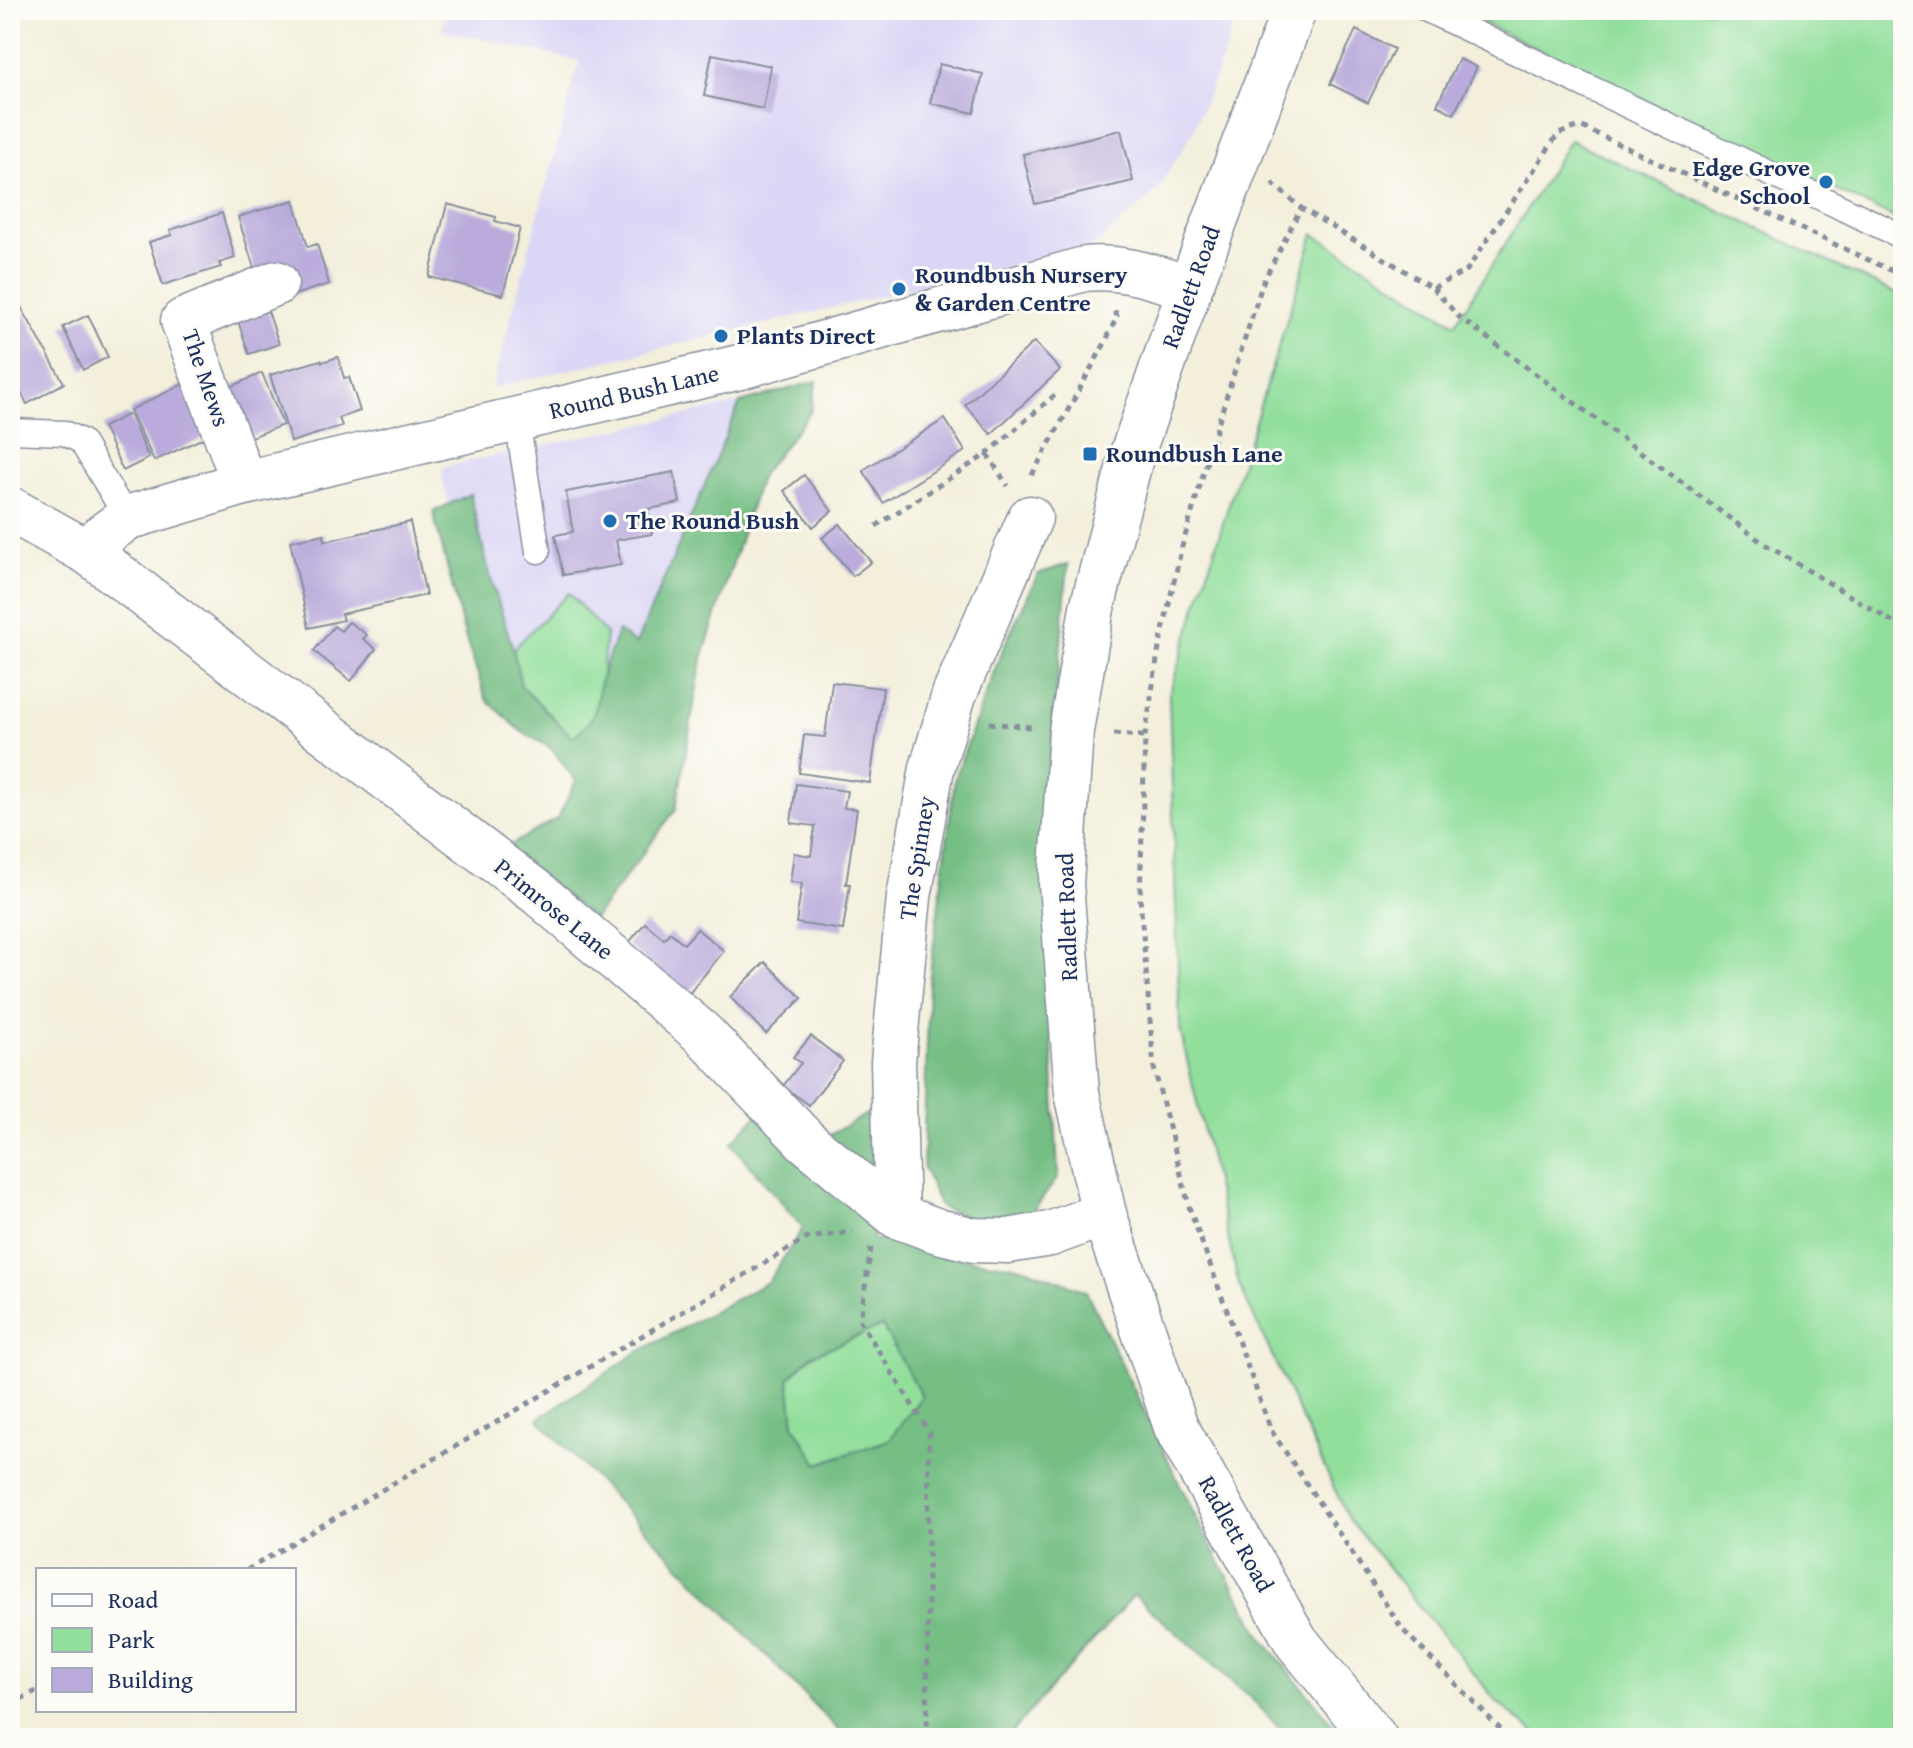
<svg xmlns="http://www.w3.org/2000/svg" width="1913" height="1748" viewBox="0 0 1913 1748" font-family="'Gentium Book Plus',serif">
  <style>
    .built { fill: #dbd6f6 }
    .green { fill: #92df9c; stroke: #56877d; stroke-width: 2 }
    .forest { fill: #75be84; stroke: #487671; stroke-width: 2; fill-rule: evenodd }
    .building { fill: #baabdc }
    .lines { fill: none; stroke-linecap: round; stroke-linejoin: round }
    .service-casing { stroke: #878f9c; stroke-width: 27 }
    .minor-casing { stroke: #878f9c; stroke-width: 47 }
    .tertiary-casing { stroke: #878f9c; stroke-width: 47 }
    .secondary-casing { stroke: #878f9c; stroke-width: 47 }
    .path { stroke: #878f9c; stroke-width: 5; stroke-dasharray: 6 6; stroke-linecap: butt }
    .service { stroke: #fff; stroke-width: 24 }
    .minor { stroke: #fff; stroke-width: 44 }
    .tertiary { stroke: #fff; stroke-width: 44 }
    .secondary { stroke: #fff; stroke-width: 44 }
    .poi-dot { fill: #1f6fb2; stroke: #fdfcf7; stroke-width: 3 }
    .labels { text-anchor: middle; stroke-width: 6; stroke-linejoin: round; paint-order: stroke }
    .poi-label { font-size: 24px; font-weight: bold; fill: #1b2f5e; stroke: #fdfcf7; text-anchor: start }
    .street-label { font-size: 24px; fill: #1b2f5e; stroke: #fdfcf7 }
  </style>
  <rect width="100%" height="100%" fill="#fdfcf7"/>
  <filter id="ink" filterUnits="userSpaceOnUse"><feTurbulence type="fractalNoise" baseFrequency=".0125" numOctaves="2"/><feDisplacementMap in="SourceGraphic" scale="16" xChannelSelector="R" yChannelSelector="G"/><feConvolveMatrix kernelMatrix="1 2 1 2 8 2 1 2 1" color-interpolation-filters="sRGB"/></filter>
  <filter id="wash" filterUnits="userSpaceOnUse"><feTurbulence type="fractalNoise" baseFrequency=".006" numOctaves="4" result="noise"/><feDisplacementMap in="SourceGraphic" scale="32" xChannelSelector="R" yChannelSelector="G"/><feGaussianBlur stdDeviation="1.8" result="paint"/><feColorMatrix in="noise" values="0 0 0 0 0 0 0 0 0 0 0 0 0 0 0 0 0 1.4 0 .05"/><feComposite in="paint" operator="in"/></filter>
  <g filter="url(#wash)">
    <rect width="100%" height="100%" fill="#f3efdb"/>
    <g class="built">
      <path d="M 447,10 L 1237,10 L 1226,49 L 1193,132 L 1157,191 L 1094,246 L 492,388 L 579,61 L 441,30 Z"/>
      <path d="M 740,403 L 587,762 L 504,701 L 443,483 L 442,467 Z"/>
    </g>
    <g class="green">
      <path d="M 1456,10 L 1903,10 L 1903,222 Z"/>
      <path d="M 1570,140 L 1903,297 L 1903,1738 L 1540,1738 L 1497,1702 L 1349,1520 L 1239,1285 L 1180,1029 L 1169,695 L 1314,234 L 1455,324 Z"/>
      <path d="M 569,593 L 606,634 L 599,703 L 587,726 L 572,737 L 521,686 L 513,649 Z"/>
      <path d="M 882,1326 L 922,1396 L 889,1440 L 818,1464 L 794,1425 L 789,1378 L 812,1355 Z"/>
    </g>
    <g class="forest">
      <path d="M 817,381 L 810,413 L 761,475 L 702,659 L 676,809 L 594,919 L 507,847 L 558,818 L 576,781 L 550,747 L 522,732 L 486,699 L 465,636 L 433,512 L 470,494 L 489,573 L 513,649 L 521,686 L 572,737 C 603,715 593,706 602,675 C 607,660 613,646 618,631 L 636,644 L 740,403 Z"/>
      <path d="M 1068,564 L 1046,809 L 1048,962 L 1058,1177 L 1026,1221 L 992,1228 L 940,1207 L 923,1166 L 929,982 L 955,777 L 1001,653 L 1038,574 Z"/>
      <path d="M 872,1111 L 873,1239 L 930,1254 L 1022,1267 L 1086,1291 L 1201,1528 L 1264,1641 L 1344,1738 L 1288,1738 L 1258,1705 L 1134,1595 L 1006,1738 L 846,1738 L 538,1419 L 638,1352 L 768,1282 L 803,1228 L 731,1143 L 760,1112 L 817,1142 ZM 882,1326 L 922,1396 L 889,1440 L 818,1464 L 794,1425 L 789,1378 L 812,1355 Z"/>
    </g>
    <g id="blocks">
      <g class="building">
        <path d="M 1356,30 L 1394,49 L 1368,103 L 1330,84 Z"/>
        <path d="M 712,54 L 771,66 L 763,109 L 704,96 Z"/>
        <path d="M 1459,59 L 1477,67 L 1454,114 L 1437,105 Z"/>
        <path d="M 939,64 L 983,74 L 974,113 L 930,103 Z"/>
        <path d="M 1121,130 L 1133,181 L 1035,204 L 1023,154 Z"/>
        <path d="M 294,200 L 308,247 L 317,244 L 329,284 L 288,297 L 254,268 L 238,217 Z"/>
        <path d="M 447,204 L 496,217 L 495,221 L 520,228 L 503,295 L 429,277 Z"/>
        <path d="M 222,213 L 235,258 L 219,263 L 221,267 L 163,285 L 149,242 L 172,235 L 170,230 Z"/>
        <path d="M 20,305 L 64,383 L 27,404 L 18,387 L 10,392 L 10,311 Z"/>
        <path d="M 268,311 L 279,344 L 249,354 L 238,321 Z"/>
        <path d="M 88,315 L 108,357 L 83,370 L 63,327 Z"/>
        <path d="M 1034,342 L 1060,370 L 991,434 L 965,405 Z"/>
        <path d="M 338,357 L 344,378 L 349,377 L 360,411 L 339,418 L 342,426 L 291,442 L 270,375 L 321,360 L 322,362 Z"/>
        <path d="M 262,373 L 283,425 L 241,441 L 221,391 Z"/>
        <path d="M 187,382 L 212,434 L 154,461 L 130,410 Z"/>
        <path d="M 129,414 L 149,458 L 123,471 L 103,427 Z"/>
        <path d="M 945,419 L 965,451 L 883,503 L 863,470 Z"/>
        <path d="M 674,472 L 680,503 L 648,509 L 652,534 L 616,540 L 621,565 L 563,575 L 555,535 L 573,532 L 566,492 Z"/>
        <path d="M 804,475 L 832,511 L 813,527 L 784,491 Z"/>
        <path d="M 410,522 L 426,595 L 341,614 L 343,620 L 309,628 L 290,541 L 324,534 L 325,541 Z"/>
        <path d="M 840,524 L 871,562 L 853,576 L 822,538 Z"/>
        <path d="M 349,622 L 367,635 L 363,639 L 376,649 L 351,681 L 314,651 L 334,626 L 341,631 Z"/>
        <path d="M 832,682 L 883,688 L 870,783 L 799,773 L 804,735 L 825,737 Z"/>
        <path d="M 796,784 L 847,791 L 844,808 L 857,809 L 846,884 L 850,884 L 843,930 L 796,923 L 802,883 L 790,882 L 794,853 L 811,856 L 815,826 L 791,823 Z"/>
        <path d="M 645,923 L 664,939 L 670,932 L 684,944 L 697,929 L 724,951 L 687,996 L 627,945 Z"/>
        <path d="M 765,962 L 802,998 L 766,1034 L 730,997 Z"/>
        <path d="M 811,1036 L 843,1061 L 809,1105 L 783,1086 L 801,1063 L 793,1057 Z"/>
      </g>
    </g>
  </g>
  <g filter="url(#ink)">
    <use href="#blocks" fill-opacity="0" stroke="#878f9c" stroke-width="2"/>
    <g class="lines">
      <g class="service-casing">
        <g id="service">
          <path d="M 1427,10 L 1903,237"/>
          <path d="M 517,420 L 538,551"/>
          <path d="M 10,431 L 64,433 L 81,441 L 127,518"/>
        </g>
      </g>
      <g class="minor-casing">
        <g id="minor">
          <path d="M 244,483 L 183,321 L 276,283"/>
          <path d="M 897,1216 L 893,1062 L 909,897 L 932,768 L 954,695 L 1030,518"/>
        </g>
      </g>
      <g class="tertiary-casing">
        <g id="tertiary">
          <path d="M 10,509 L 89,553 L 539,894 L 703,1034 L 806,1141 L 897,1216 L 938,1231 L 974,1240 L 1008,1241 L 1050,1234 L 1104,1214"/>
          <path d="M 89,553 L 101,537 L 127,518 L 244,483 L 740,367 L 1084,269 C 1121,265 1154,277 1190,288"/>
        </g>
      </g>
      <g class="secondary-casing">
        <path id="secondary" d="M 1294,10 L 1190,288 L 1132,454 L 1092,608 L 1071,731 L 1061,884 L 1077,1093 L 1104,1214 L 1176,1427 L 1296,1641 L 1375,1738"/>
      </g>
      <g class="path">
        <path d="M 1272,183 L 1301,208"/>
        <path d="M 1433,288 L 1459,317 L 1763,543 L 1903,628"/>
        <path d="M 987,454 L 1008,486"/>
        <path d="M 1032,475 L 1105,343 L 1117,316 L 1115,311"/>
        <path d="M 876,526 L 987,454 L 1057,393"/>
        <path d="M 989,723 L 1031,727"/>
        <path d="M 1114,734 L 1145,736"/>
        <path d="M 871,1248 L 860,1321 L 929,1432 L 927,1738"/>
        <path d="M 247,1570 L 807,1238 L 852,1232"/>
        <path d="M 10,1705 L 38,1690"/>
        <path d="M 1509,1738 L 1403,1630 L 1271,1430 L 1190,1210 L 1154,1068 L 1140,898 L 1145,736 L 1158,653 L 1181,550 L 1220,417 L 1263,282 L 1301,208 L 1433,288 L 1467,270 L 1558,134 L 1580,126 L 1903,276"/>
      </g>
      <use href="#service" class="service"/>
      <use href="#minor" class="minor"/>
      <use href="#tertiary" class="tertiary"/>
      <use href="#secondary" class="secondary"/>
    </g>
  </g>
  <g class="poi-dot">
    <circle cx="1826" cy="182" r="8"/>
    <circle cx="899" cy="289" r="8"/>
    <circle cx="721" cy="336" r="8"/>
    <rect x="1082" y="446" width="16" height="16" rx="4"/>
    <circle cx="610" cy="521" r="8"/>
  </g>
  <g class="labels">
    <g class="poi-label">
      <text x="1810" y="176" text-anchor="end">Edge Grove<tspan x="1810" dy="28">School</tspan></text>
      <text x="915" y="283">Roundbush Nursery<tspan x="915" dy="28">&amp; Garden Centre</tspan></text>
      <text x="737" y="344">Plants Direct</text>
      <text x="1106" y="462">Roundbush Lane</text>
      <text x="626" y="529">The Round Bush</text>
    </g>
    <g class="street-label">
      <text transform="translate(1191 287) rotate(-70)" y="8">Radlett Road</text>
      <text transform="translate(206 378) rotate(71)" y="8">The Mews</text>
      <text transform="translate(634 392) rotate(-13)" y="8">Round Bush Lane</text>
      <text transform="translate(917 858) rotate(-81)" y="8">The Spinney</text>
      <text transform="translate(554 909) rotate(39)" y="8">Primrose Lane</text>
      <text transform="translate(1067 917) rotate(-92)" y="8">Radlett Road</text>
      <text transform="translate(1236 1534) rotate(61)" y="8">Radlett Road</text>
    </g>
  </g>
  <rect width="1913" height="1748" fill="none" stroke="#fdfcf7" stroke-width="40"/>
  <rect x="36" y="1568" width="260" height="144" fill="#fdfcf7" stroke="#a3aaba" stroke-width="2"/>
  <rect x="52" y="1594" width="40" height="12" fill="#ffffff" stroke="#a3aaba" stroke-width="2"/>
  <text x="108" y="1608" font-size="24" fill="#1b2f5e">Road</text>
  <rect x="52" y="1628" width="40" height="24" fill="#92df9c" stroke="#a3aaba" stroke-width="2"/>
  <text x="108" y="1648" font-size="24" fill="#1b2f5e">Park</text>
  <rect x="52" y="1668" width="40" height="24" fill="#baabdc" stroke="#a3aaba" stroke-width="2"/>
  <text x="108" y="1688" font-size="24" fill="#1b2f5e">Building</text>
</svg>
